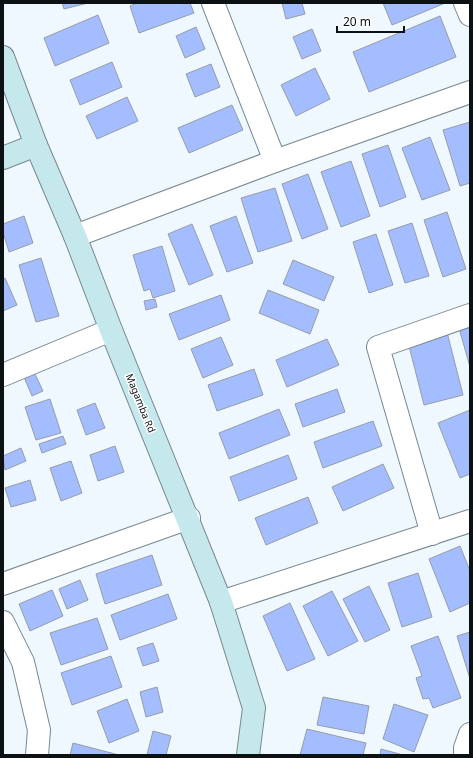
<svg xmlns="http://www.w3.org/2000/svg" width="473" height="758" viewBox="0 0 473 758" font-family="'Noto Sans',sans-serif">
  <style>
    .building { fill: #a3bdfe; stroke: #969caa }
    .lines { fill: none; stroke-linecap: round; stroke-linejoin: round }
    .street-casing { stroke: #798791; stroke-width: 24 }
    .secondary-casing { stroke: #798791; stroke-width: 24 }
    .street { stroke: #fff; stroke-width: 22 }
    .secondary { stroke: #c4e8ec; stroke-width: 22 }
    .labels { text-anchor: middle; stroke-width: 3; stroke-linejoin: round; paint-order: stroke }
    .street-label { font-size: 10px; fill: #0c1114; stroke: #fff }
  </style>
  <rect width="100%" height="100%" fill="#eff8fe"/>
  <g class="building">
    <path d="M 62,3 L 88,3 L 64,9 Z"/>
    <path d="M 137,3 L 190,3 L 194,13 L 139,33 L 130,6 Z"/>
    <path d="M 282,3 L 302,3 L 305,14 L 286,19 Z"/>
    <path d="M 383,3 L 443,3 L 443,4 L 392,25 Z"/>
    <path d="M 98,15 L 109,43 L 55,66 L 44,38 Z"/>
    <path d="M 440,16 L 456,57 L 369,92 L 353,52 Z"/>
    <path d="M 196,27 L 205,49 L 185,58 L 176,36 Z"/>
    <path d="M 312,29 L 321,51 L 302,59 L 293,37 Z"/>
    <path d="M 112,62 L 122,87 L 80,105 L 70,80 Z"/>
    <path d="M 211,64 L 220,87 L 195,97 L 186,74 Z"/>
    <path d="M 315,68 L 330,99 L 296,116 L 281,85 Z"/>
    <path d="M 127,97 L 138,121 L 97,139 L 86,116 Z"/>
    <path d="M 232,105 L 243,130 L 189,153 L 178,128 Z"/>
    <path d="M 470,122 L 470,183 L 460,186 L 443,130 Z"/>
    <path d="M 430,137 L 450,190 L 422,200 L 402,148 Z"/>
    <path d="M 388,145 L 406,197 L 380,207 L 362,154 Z"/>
    <path d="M 351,161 L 370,216 L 341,227 L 321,172 Z"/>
    <path d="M 308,174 L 328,229 L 302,239 L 282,184 Z"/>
    <path d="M 275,188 L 292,241 L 258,252 L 241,198 Z"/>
    <path d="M 447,212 L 466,269 L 443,277 L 424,220 Z"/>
    <path d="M 24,216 L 33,243 L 9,252 L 3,232 L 3,224 Z"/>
    <path d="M 236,216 L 253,263 L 227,272 L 210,226 Z"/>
    <path d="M 412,223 L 429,276 L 405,283 L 388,231 Z"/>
    <path d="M 192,224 L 213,275 L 189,285 L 168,234 Z"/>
    <path d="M 376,234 L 393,285 L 369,293 L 353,242 Z"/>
    <path d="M 162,246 L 175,291 L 153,298 L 150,289 L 144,291 L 133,255 Z"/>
    <path d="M 41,258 L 59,316 L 36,322 L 19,265 Z"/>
    <path d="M 293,260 L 334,277 L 324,301 L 283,284 Z"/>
    <path d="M 5,278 L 17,305 L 3,311 L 3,279 Z"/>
    <path d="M 268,290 L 319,310 L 310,334 L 259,313 Z"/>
    <path d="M 221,295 L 230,320 L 179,340 L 169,314 Z"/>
    <path d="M 155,299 L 157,307 L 146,310 L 144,301 Z"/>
    <path d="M 470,324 L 470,367 L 459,328 Z"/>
    <path d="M 447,332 L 463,395 L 424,405 L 408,342 Z"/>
    <path d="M 221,337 L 233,365 L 203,378 L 191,349 Z"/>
    <path d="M 327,339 L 339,365 L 287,387 L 276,360 Z"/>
    <path d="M 254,369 L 263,395 L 217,411 L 208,385 Z"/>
    <path d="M 34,372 L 43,391 L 32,396 L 24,377 Z"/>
    <path d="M 337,389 L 345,412 L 303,427 L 295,404 Z"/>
    <path d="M 50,399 L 61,433 L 36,440 L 25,407 Z"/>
    <path d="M 95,403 L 105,428 L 86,435 L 77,410 Z"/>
    <path d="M 279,409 L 290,435 L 229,459 L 219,433 Z"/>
    <path d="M 470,410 L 470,474 L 460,478 L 438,423 Z"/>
    <path d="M 373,421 L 382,446 L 323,468 L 314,442 Z"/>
    <path d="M 63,436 L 66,444 L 42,453 L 39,444 Z"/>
    <path d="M 115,446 L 124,472 L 98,481 L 90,455 Z"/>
    <path d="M 21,448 L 26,461 L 5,470 L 3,456 Z"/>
    <path d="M 288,455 L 297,479 L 239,501 L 230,477 Z"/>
    <path d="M 71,461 L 82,493 L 61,501 L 50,468 Z"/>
    <path d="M 383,464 L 394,488 L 343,511 L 332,487 Z"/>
    <path d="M 30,480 L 36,500 L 11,507 L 5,488 Z"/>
    <path d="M 308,497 L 318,523 L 266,545 L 255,518 Z"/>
    <path d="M 460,546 L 470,571 L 470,603 L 450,612 L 429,559 Z"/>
    <path d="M 152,555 L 162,585 L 105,604 L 96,574 Z"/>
    <path d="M 418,573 L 432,617 L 402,627 L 388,583 Z"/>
    <path d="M 80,580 L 88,600 L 67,609 L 59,589 Z"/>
    <path d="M 369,586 L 390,630 L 365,642 L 343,599 Z"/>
    <path d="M 52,590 L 63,616 L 30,631 L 19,604 Z"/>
    <path d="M 332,591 L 358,641 L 328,656 L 303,606 Z"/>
    <path d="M 168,594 L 177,619 L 120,640 L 111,615 Z"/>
    <path d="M 290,603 L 315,659 L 287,671 L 263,616 Z"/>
    <path d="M 97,618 L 108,649 L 61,665 L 50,633 Z"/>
    <path d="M 470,632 L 470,679 L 457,636 Z"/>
    <path d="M 438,636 L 461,698 L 433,708 L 429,698 L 423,699 L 416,678 L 422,676 L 411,646 Z"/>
    <path d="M 153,643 L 159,661 L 143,666 L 137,648 Z"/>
    <path d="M 111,656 L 122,687 L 72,705 L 61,673 Z"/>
    <path d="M 157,687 L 163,712 L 146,717 L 140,692 Z"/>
    <path d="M 323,697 L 369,706 L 364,734 L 317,725 Z"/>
    <path d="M 127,699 L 139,731 L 109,743 L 97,711 Z"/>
    <path d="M 394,704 L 428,715 L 414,752 L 383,739 Z"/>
    <path d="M 307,729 L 366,743 L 363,755 L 300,755 Z"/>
    <path d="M 153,731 L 171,736 L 166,755 L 147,755 Z"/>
    <path d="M 73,743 L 119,755 L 70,755 Z"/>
    <path d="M 381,749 L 403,755 L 380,755 Z"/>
  </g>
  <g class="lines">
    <g class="street-casing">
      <g id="street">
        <path d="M 213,3 L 275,161"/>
        <path d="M 465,3 L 470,15"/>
        <path d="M 75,236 L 275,161 L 470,92"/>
        <path d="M 3,375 L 111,330"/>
        <path d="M 432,534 L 378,347 L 470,315"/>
        <path d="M 3,584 L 189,518"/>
        <path d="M 221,602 L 470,521"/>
        <path d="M 3,622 L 23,662 L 39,730 L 37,755"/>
        <path d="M 465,755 L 465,748 L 470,734"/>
      </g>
    </g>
    <g class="secondary-casing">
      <g id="secondary">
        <path d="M 3,57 L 36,145 L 75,236 L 111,330 L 221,602 L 254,708 L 248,755"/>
        <path d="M 3,158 L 36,145"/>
      </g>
    </g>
    <use href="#street" class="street"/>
    <use href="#secondary" class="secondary"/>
  </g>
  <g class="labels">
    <g class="street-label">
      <text transform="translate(141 403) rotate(68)" y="4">Magamba Rd</text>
    </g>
  </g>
  <rect width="473" height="758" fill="none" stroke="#0c1114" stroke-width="8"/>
  <path d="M337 26v6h67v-6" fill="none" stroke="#0c1114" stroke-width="2"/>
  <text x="343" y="26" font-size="12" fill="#0c1114" stroke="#ffffff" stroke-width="3" paint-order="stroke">20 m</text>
</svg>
